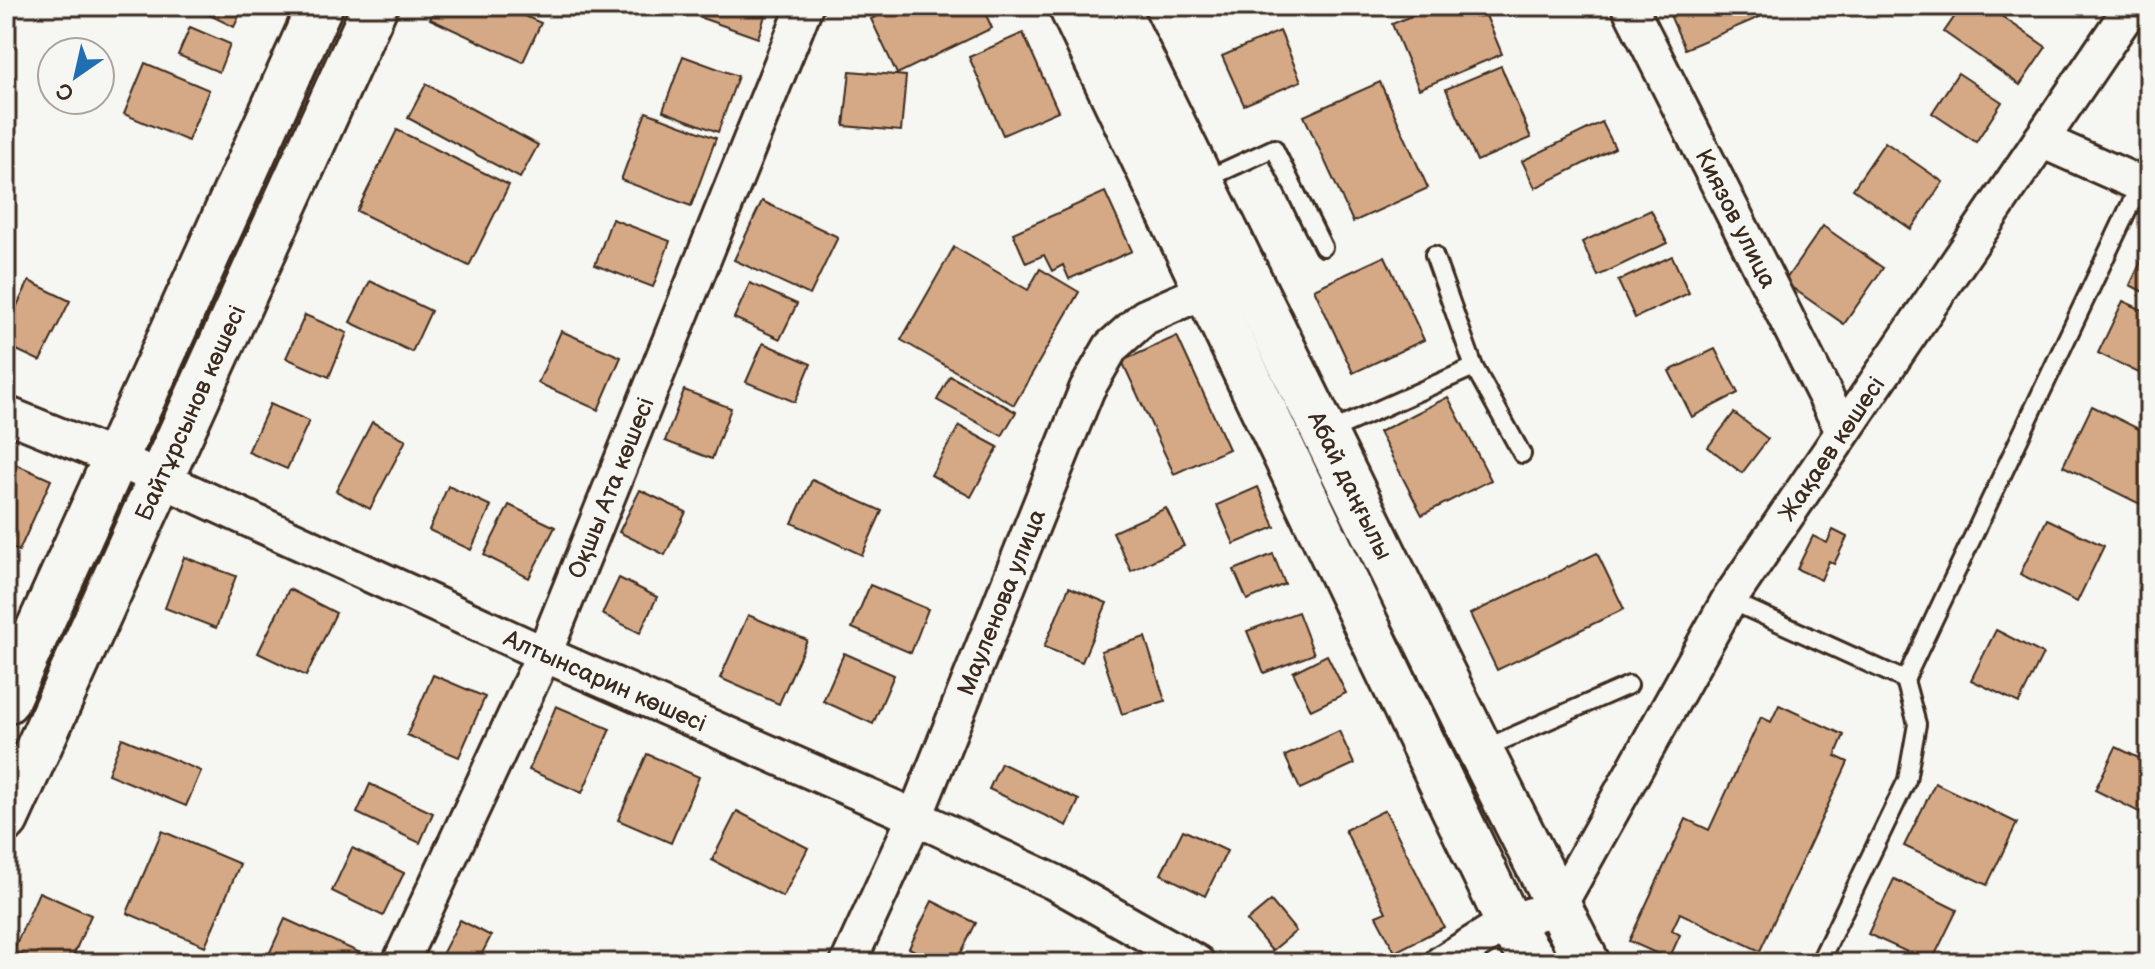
<svg xmlns="http://www.w3.org/2000/svg" width="2155" height="969" viewBox="0 0 2155 969" font-family="'Balsamiq Sans',sans-serif">
  <style>
    .building { fill: #d5a986; stroke: #3b2a1e; stroke-width: 2 }
    .lines { fill: none; stroke-linecap: round; stroke-linejoin: round }
    .lane-casing { stroke: #3b2a1e; stroke-width: 22 }
    .street-casing { stroke: #3b2a1e; stroke-width: 40 }
    .secondary-casing { stroke: #3b2a1e; stroke-width: 50 }
    .lane { stroke: #f6f6f2; stroke-width: 16 }
    .street { stroke: #f6f6f2; stroke-width: 34 }
    .secondary { stroke: #f6f6f2; stroke-width: 44 }
    .labels { text-anchor: middle; stroke-width: 7; stroke-linejoin: round; paint-order: stroke }
    .street-label { font-size: 24px; fill: #3b2a1e; stroke: #f6f6f2 }
  </style>
  <rect width="100%" height="100%" fill="#f6f6f2"/>
  <filter id="ink" filterUnits="userSpaceOnUse"><feTurbulence type="fractalNoise" baseFrequency=".0125" numOctaves="2"/><feDisplacementMap in="SourceGraphic" scale="16" xChannelSelector="R" yChannelSelector="G"/><feConvolveMatrix kernelMatrix="1 2 1 2 8 2 1 2 1" color-interpolation-filters="sRGB"/></filter>
  <g filter="url(#ink)">
    <g class="building">
      <path d="M 198,6 L 244,6 L 234,27 L 197,9 Z"/>
      <path d="M 436,6 L 502,6 L 541,23 L 523,62 L 430,19 Z"/>
      <path d="M 702,6 L 768,6 L 758,38 L 699,17 Z"/>
      <path d="M 898,6 L 982,6 L 992,28 L 897,74 L 871,19 Z"/>
      <path d="M 1434,6 L 1482,6 L 1502,54 L 1419,89 L 1392,24 Z"/>
      <path d="M 1666,6 L 1758,6 L 1762,16 L 1685,49 Z"/>
      <path d="M 1962,6 L 1987,6 L 2046,47 L 2020,85 L 1944,32 Z"/>
      <path d="M 190,27 L 230,44 L 219,72 L 178,55 Z"/>
      <path d="M 1280,31 L 1301,81 L 1244,105 L 1222,56 Z"/>
      <path d="M 1023,33 L 1058,111 L 1003,135 L 969,57 Z"/>
      <path d="M 683,56 L 738,76 L 718,132 L 663,111 Z"/>
      <path d="M 145,63 L 209,90 L 188,141 L 124,114 Z"/>
      <path d="M 1501,66 L 1531,138 L 1477,161 L 1446,89 Z"/>
      <path d="M 850,71 L 906,76 L 901,131 L 844,126 Z"/>
      <path d="M 1958,73 L 2002,102 L 1976,142 L 1932,113 Z"/>
      <path d="M 1380,82 L 1428,188 L 1353,222 L 1304,116 Z"/>
      <path d="M 426,84 L 538,145 L 520,178 L 408,118 Z"/>
      <path d="M 646,112 L 716,138 L 691,206 L 621,180 Z"/>
      <path d="M 1602,122 L 1615,148 L 1535,188 L 1522,161 Z"/>
      <path d="M 397,130 L 509,185 L 469,266 L 357,211 Z"/>
      <path d="M 1885,142 L 1943,182 L 1911,229 L 1853,189 Z"/>
      <path d="M 1105,192 L 1132,251 L 1069,279 L 1063,265 L 1052,271 L 1044,255 L 1026,263 L 1013,233 Z"/>
      <path d="M 762,201 L 838,237 L 810,295 L 734,260 Z"/>
      <path d="M 1651,210 L 1667,243 L 1598,276 L 1582,242 Z"/>
      <path d="M 612,219 L 670,241 L 653,287 L 595,265 Z"/>
      <path d="M 1823,226 L 1883,268 L 1844,324 L 1784,282 Z"/>
      <path d="M 954,247 L 1028,290 L 1040,269 L 1079,292 L 1014,405 L 901,340 Z"/>
      <path d="M 2148,247 L 2149,248 L 2149,295 L 2130,285 Z"/>
      <path d="M 1385,256 L 1424,340 L 1353,373 L 1314,289 Z"/>
      <path d="M 1672,256 L 1689,293 L 1635,318 L 1618,281 Z"/>
      <path d="M 29,281 L 70,301 L 40,361 L 6,345 L 6,328 Z"/>
      <path d="M 370,281 L 431,311 L 412,352 L 350,322 Z"/>
      <path d="M 750,283 L 797,304 L 780,339 L 734,318 Z"/>
      <path d="M 2123,301 L 2149,313 L 2149,378 L 2098,353 Z"/>
      <path d="M 305,315 L 347,333 L 329,377 L 286,358 Z"/>
      <path d="M 561,331 L 621,357 L 598,410 L 538,383 Z"/>
      <path d="M 1177,336 L 1229,449 L 1174,474 L 1122,361 Z"/>
      <path d="M 763,343 L 811,364 L 795,402 L 746,382 Z"/>
      <path d="M 1715,349 L 1738,393 L 1692,417 L 1669,371 Z"/>
      <path d="M 950,376 L 1016,412 L 1002,436 L 937,400 Z"/>
      <path d="M 684,390 L 731,408 L 712,459 L 665,441 Z"/>
      <path d="M 1448,397 L 1491,480 L 1422,515 L 1379,432 Z"/>
      <path d="M 270,404 L 309,421 L 287,469 L 248,452 Z"/>
      <path d="M 2092,406 L 2149,434 L 2149,491 L 2142,505 L 2063,466 Z"/>
      <path d="M 1734,413 L 1768,439 L 1742,473 L 1708,447 Z"/>
      <path d="M 372,422 L 406,440 L 370,509 L 336,491 Z"/>
      <path d="M 959,426 L 998,447 L 971,497 L 931,475 Z"/>
      <path d="M 6,460 L 51,480 L 19,551 L 6,545 Z"/>
      <path d="M 812,480 L 882,511 L 862,555 L 792,523 Z"/>
      <path d="M 448,486 L 491,506 L 471,550 L 429,530 Z"/>
      <path d="M 1258,487 L 1275,527 L 1234,544 L 1217,505 Z"/>
      <path d="M 640,490 L 686,512 L 665,555 L 619,532 Z"/>
      <path d="M 509,505 L 555,527 L 529,578 L 484,555 Z"/>
      <path d="M 1166,508 L 1184,546 L 1131,571 L 1113,532 Z"/>
      <path d="M 2047,519 L 2104,546 L 2077,602 L 2020,574 Z"/>
      <path d="M 1833,530 L 1847,537 L 1834,564 L 1829,561 L 1821,580 L 1797,569 L 1813,536 L 1827,543 Z"/>
      <path d="M 1597,553 L 1624,609 L 1497,670 L 1470,614 Z"/>
      <path d="M 1273,554 L 1285,584 L 1247,600 L 1234,570 Z"/>
      <path d="M 184,557 L 236,576 L 216,628 L 165,608 Z"/>
      <path d="M 619,578 L 657,597 L 640,633 L 602,614 Z"/>
      <path d="M 870,585 L 928,609 L 911,653 L 852,628 Z"/>
      <path d="M 1069,587 L 1107,603 L 1082,662 L 1044,647 Z"/>
      <path d="M 289,589 L 336,613 L 306,676 L 258,653 Z"/>
      <path d="M 1298,612 L 1314,654 L 1264,673 L 1247,631 Z"/>
      <path d="M 748,615 L 807,640 L 779,704 L 720,678 Z"/>
      <path d="M 1996,630 L 2043,654 L 2019,703 L 1971,680 Z"/>
      <path d="M 1145,637 L 1165,701 L 1122,714 L 1101,651 Z"/>
      <path d="M 844,653 L 894,675 L 873,724 L 823,701 Z"/>
      <path d="M 1327,655 L 1346,693 L 1311,710 L 1293,672 Z"/>
      <path d="M 433,675 L 485,697 L 459,757 L 407,735 Z"/>
      <path d="M 1779,705 L 1844,735 L 1835,756 L 1848,762 L 1760,951 L 1680,913 L 1672,930 L 1680,935 L 1669,959 L 1629,941 L 1686,819 L 1709,830 L 1761,717 L 1771,722 Z"/>
      <path d="M 556,706 L 610,729 L 582,793 L 529,770 Z"/>
      <path d="M 1339,731 L 1354,764 L 1300,789 L 1285,756 Z"/>
      <path d="M 122,738 L 201,771 L 186,806 L 108,774 Z"/>
      <path d="M 2116,747 L 2149,763 L 2149,817 L 2095,790 Z"/>
      <path d="M 647,754 L 699,777 L 671,843 L 618,820 Z"/>
      <path d="M 1001,763 L 1079,800 L 1067,826 L 989,789 Z"/>
      <path d="M 1935,783 L 2017,823 L 1987,885 L 1904,846 Z"/>
      <path d="M 370,784 L 433,813 L 420,843 L 357,813 Z"/>
      <path d="M 1385,810 L 1444,927 L 1395,952 L 1376,916 L 1386,912 L 1345,830 Z"/>
      <path d="M 737,811 L 808,848 L 783,897 L 712,860 Z"/>
      <path d="M 1183,830 L 1227,851 L 1205,896 L 1161,874 Z"/>
      <path d="M 162,831 L 240,864 L 205,946 L 127,913 Z"/>
      <path d="M 352,848 L 404,873 L 383,916 L 332,891 Z"/>
      <path d="M 1894,879 L 1957,910 L 1931,963 L 1868,934 Z"/>
      <path d="M 39,892 L 91,915 L 70,963 L 39,963 L 13,951 Z"/>
      <path d="M 932,901 L 976,923 L 956,963 L 938,963 L 909,948 Z"/>
      <path d="M 1271,901 L 1296,931 L 1272,951 L 1247,921 Z"/>
      <path d="M 285,919 L 367,956 L 364,963 L 265,963 Z"/>
      <path d="M 460,920 L 491,936 L 477,963 L 455,963 L 441,956 Z"/>
    </g>
    <g class="lines">
      <g class="lane-casing">
        <g id="lane">
          <path d="M 1202,181 L 1274,148 L 1323,247"/>
          <path d="M 1434,255 L 1474,367 L 1522,454"/>
          <path d="M 1326,433 L 1474,367"/>
          <path d="M 1729,600 L 1905,680 L 2140,184"/>
          <path d="M 1481,750 L 1629,685"/>
          <path d="M 1819,963 L 1907,780 L 1917,724 L 1905,680"/>
        </g>
      </g>
      <g class="street-casing">
        <g id="street">
          <path id="s1" d="M 1629,6 L 1843,431"/>
          <path d="M 2041,140 L 2149,188"/>
          <path id="s2" d="M 6,414 L 115,458 L 544,654 L 915,817 L 1054,882 L 1197,963"/>
          <path id="s3" d="M 400,963 L 544,654 L 805,6"/>
          <path id="s4" d="M 848,963 L 915,817 L 1087,389 L 1111,347 L 1145,317 L 1209,289"/>
          <path id="s5" d="M 1442,963 L 1508,922 L 1558,907 L 1729,600 L 2132,6"/>
        </g>
      </g>
      <g class="secondary-casing">
        <g id="secondary">
          <path d="M 1071,6 L 1508,922 L 1535,963"/>
          <path id="s6" d="M 1115,6 L 1480,750 L 1587,963"/>
          <path d="M 6,701 L 320,6"/>
          <path id="s7" d="M 6,819 L 375,6"/>
        </g>
      </g>
      <use href="#lane" class="lane"/>
      <use href="#street" class="street"/>
      <use href="#secondary" class="secondary"/>
    </g>
  </g>
  <g class="labels">
    <g class="street-label">
      <text dy="8" stroke="none"><textPath href="#s1" startOffset="238">Киязов улица</textPath></text>
      <text dy="8" stroke="none"><textPath href="#s7" startOffset="446">Байтұрсынов көшесі</textPath></text>
      <text dy="8" stroke="none"><textPath href="#s5" startOffset="664">Жақаев көшесі</textPath></text>
      <text dy="8" stroke="none"><textPath href="#s6" startOffset="534">Абай даңғылы</textPath></text>
      <text dy="8" stroke="none"><textPath href="#s3" startOffset="520">Оқшы Ата көшесі</textPath></text>
      <text dy="8" stroke="none"><textPath href="#s4" startOffset="392">Мауленова улица</textPath></text>
      <text dy="8" stroke="none"><textPath href="#s2" startOffset="656">Алтынсарин көшесі</textPath></text>
    </g>
  </g>
  <rect width="2155" height="969" fill="none" stroke="#f6f6f2" stroke-width="32"/>
  <rect x="16" y="16" width="2123" height="937" fill="none" stroke="#3b2a1e" stroke-width="3" filter="url(#ink)"/>
  <g transform="translate(76 76) rotate(214)"><circle r="38" fill="#f6f6f2" stroke="#aba49d" stroke-width="2"/>
  <path d="M0-6L14 30L0 20L-14 30Z" fill="#1f6fb2"/>
  <text y="-12" font-size="22" font-weight="bold" text-anchor="middle" fill="#3b2a1e">С</text>
  </g>
</svg>
